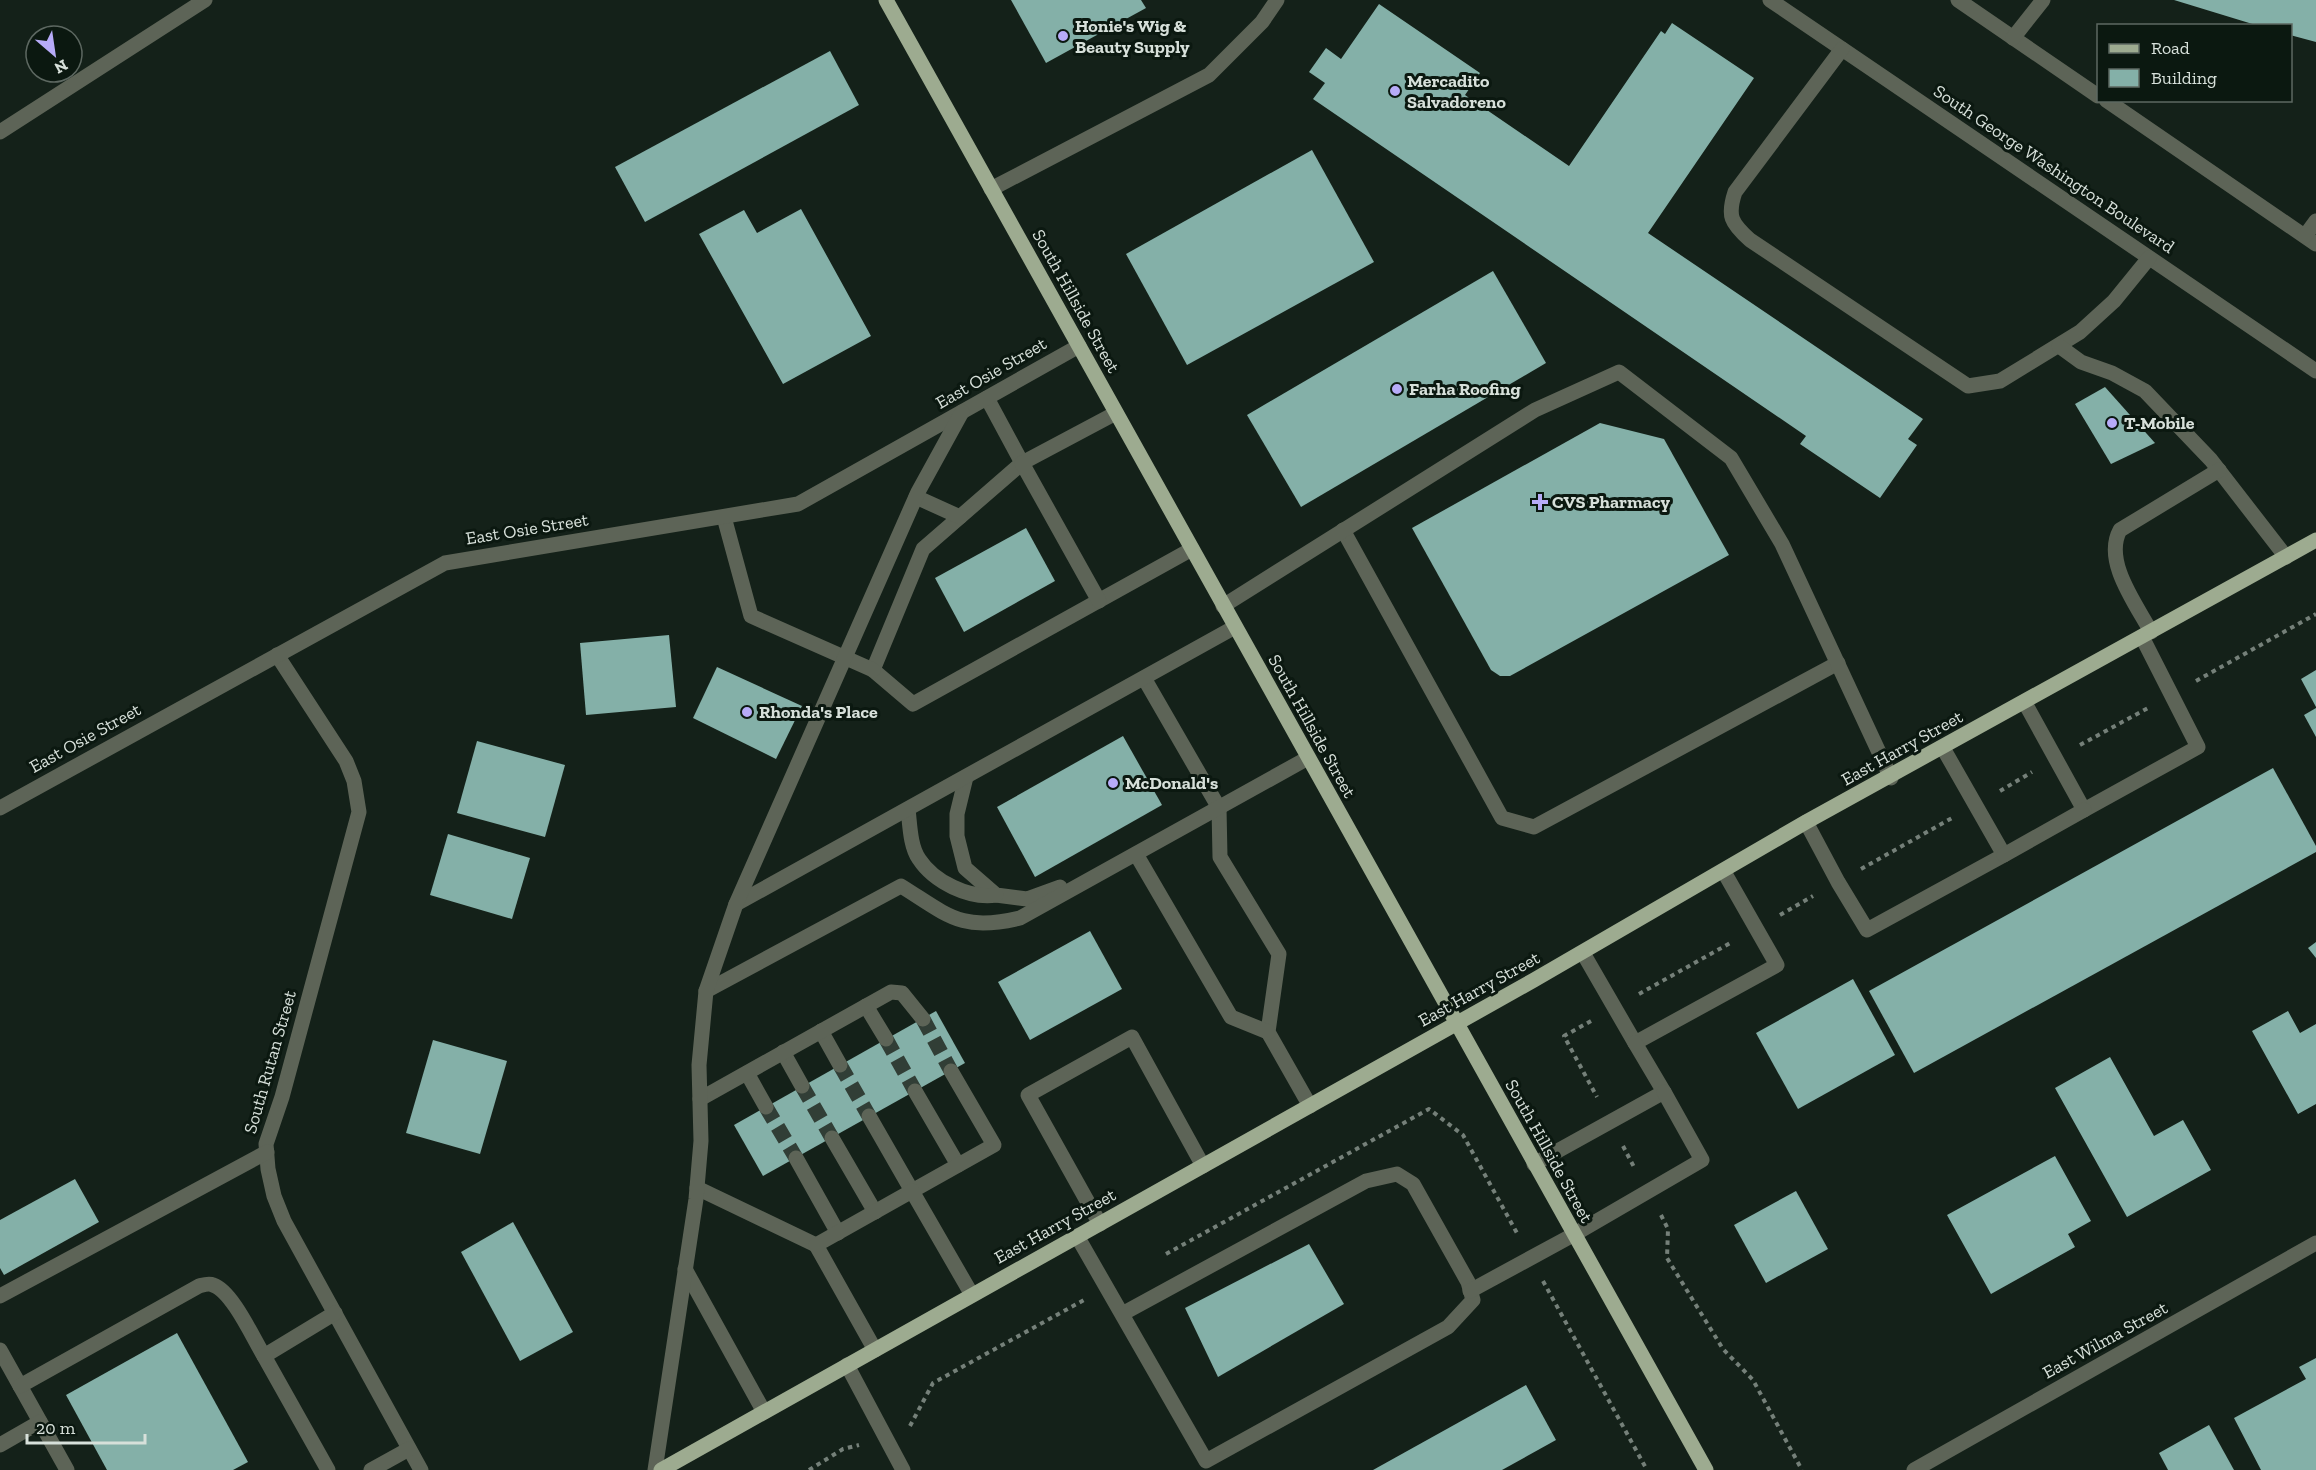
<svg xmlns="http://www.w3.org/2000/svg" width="2316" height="1470" viewBox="0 0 2316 1470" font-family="'Zilla Slab',serif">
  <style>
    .building { fill: #84b0a8 }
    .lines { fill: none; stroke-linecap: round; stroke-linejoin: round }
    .minor-tunnel { stroke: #313e36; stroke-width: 15; stroke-dasharray: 15 8; stroke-linecap: butt }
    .path { stroke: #758079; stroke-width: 4; stroke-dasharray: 4.5 4.5; stroke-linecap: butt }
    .minor { stroke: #5d6457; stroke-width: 15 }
    .major { stroke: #9dab90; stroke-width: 15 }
    .poi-dot { fill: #b7abf8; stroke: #0b1810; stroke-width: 2 }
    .labels { text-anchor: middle; stroke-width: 6; stroke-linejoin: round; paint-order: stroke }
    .poi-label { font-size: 18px; font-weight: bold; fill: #d7e0da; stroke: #0b1810; text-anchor: start }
    .street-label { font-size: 18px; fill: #d7e0da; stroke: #0b1810 }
  </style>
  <rect width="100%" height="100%" fill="#142119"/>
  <g class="building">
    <path d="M 1011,0 L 1141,0 L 1146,8 L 1046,63 Z"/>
    <path d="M 2174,0 L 2316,0 L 2316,42 L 2290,35 L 2290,26 L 2259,26 Z"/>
    <path d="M 1379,4 L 1480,73 L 1465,95 L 1569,166 L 1661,31 L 1665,34 L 1672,23 L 1754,78 L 1648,233 L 1923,419 L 1908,439 L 1917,445 L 1880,498 L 1800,444 L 1806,436 L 1313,99 L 1325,83 L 1309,72 L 1326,48 L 1341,59 Z"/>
    <path d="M 830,51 L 859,105 L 645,222 L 615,167 Z"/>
    <path d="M 1312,150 L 1374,262 L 1187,365 L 1126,254 Z"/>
    <path d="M 801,209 L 871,336 L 783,384 L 699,234 L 744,210 L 757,233 Z"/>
    <path d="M 1493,271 L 1546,363 L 1301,507 L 1247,415 Z"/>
    <path d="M 2105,387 L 2155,443 L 2111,464 L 2075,404 Z"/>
    <path d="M 1600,423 L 1664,439 L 1729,555 L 1510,676 L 1500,676 L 1491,670 L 1412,528 Z"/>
    <path d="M 1026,528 L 1055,581 L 964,632 L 935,578 Z"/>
    <path d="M 669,635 L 676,707 L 586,715 L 580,643 Z"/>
    <path d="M 717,667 L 802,706 L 776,759 L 693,718 Z"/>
    <path d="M 2316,670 L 2316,707 L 2301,679 Z"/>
    <path d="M 2316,708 L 2316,737 L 2304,715 Z"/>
    <path d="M 1123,736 L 1162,805 L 1035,877 L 997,807 Z"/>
    <path d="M 477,741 L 565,765 L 545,837 L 457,813 Z"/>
    <path d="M 2273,768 L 2316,846 L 2316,852 L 1914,1073 L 1869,991 Z"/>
    <path d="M 448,834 L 530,858 L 512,919 L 430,895 Z"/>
    <path d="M 1090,931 L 1122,989 L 1030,1040 L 998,982 Z"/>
    <path d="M 2316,942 L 2316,958 L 2308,948 Z"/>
    <path d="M 1853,979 L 1895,1055 L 1798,1109 L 1756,1033 Z"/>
    <path d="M 936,1011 L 965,1063 L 763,1176 L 734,1125 Z"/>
    <path d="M 2288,1011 L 2300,1033 L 2316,1024 L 2316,1104 L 2298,1114 L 2252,1031 Z"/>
    <path d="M 433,1040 L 507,1061 L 480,1154 L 406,1133 Z"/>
    <path d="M 2110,1057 L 2154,1136 L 2183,1120 L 2211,1170 L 2127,1217 L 2055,1088 Z"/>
    <path d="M 2055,1156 L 2091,1221 L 2068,1234 L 2075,1247 L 1991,1294 L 1947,1215 Z"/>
    <path d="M 75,1179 L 99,1222 L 4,1275 L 0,1268 L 0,1220 Z"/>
    <path d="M 1796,1191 L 1828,1249 L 1766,1283 L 1734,1225 Z"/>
    <path d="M 513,1222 L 573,1332 L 520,1361 L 461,1252 Z"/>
    <path d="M 1309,1244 L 1344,1304 L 1218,1377 L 1185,1308 Z"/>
    <path d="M 177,1333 L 248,1462 L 233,1470 L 107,1470 L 66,1395 Z"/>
    <path d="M 2316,1358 L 2316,1470 L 2261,1470 L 2234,1418 L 2306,1379 L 2299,1367 Z"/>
    <path d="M 1526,1385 L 1556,1440 L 1502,1470 L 1373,1470 Z"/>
    <path d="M 2209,1425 L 2234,1470 L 2168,1470 L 2159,1453 Z"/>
  </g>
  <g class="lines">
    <g class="minor-tunnel">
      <path d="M 923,1019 L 951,1071"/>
      <path d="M 886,1039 L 915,1091"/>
      <path d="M 840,1065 L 869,1116"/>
      <path d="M 802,1086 L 832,1138"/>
      <path d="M 766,1107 L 796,1158"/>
    </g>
    <g class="path">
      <path d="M 2196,681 L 2316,614"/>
      <path d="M 2080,745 L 2148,708"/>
      <path d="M 2000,791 L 2032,772"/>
      <path d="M 1861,869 L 1952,818"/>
      <path d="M 1780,915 L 1813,896"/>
      <path d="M 1639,994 L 1732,942"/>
      <path d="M 1591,1021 L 1564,1036 L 1597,1097"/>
      <path d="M 1623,1146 L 1635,1169"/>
      <path d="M 1661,1215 L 1668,1229 L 1667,1258 L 1723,1349 L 1753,1380 L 1802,1470"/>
      <path d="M 1166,1254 L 1429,1109 L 1463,1135 L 1518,1235"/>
      <path d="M 1543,1281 L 1647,1470"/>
      <path d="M 910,1426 L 933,1383 L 1084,1300"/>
      <path d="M 809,1470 L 843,1449 L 859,1445"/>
    </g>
    <g class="minor">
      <path d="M 1770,0 L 2316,371"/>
      <path d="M 1958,0 L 2098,96"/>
      <path d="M 2013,38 L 2043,0"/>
      <path d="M 1842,49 L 1735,192 C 1727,216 1731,223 1750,240 L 1968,386 L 2000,381 L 2080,332 L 2114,301 L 2149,258"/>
      <path d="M 2106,100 L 2316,244"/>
      <path d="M 0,132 L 205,0"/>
      <path d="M 991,189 L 1209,75 L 1262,22 L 1277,0"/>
      <path d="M 2305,236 L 2316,221"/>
      <path d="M 2059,346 L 2081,362 L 2112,373 L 2145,391 L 2211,460 L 2286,557"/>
      <path d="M 987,398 L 1022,463 L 923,549 L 873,670 L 913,704 L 1192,549"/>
      <path d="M 916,497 L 960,517"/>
      <path d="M 724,517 L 751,616 L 873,670"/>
      <path d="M 1343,530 L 1502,818 L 1534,827 L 1838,663"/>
      <path d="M 1099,601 L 1022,463 L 1116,413"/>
      <path d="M 1223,606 L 1535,410 L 1619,372 L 1731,458 L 1782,544 L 1891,778"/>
      <path d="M 2151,632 C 2136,604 2103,561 2120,530 L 2219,470"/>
      <path d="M 277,655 L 346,761 L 354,781 L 359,812 L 282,1097 L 266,1144 L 268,1169 L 274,1196 L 284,1221 L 421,1470"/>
      <path d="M 1144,678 L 1219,808 L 1220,857 L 1279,954 L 1268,1032 L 1310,1106"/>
      <path d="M 2025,703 L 2084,810 L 2198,747 L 2142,637"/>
      <path d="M 966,777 L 957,814 L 957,836 L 965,868 L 996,895 L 1027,899 L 1060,887"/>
      <path d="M 0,808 L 445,563 L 798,504 L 1079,346"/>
      <path d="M 908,809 C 910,825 910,846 919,859 C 934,882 969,899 996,895"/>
      <path d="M 1806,822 L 1838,882 L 1867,930 L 2004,855 L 1943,748"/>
      <path d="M 1136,854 L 1231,1017 L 1268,1032"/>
      <path d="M 2004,855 L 2084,810"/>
      <path d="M 736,904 L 1235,627"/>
      <path d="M 1583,953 L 1635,1043 L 1777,965 L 1724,872"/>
      <path d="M 706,991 L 901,886 C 949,916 961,932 1020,918 L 1308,758"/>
      <path d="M 866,1006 L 886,1039"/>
      <path d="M 821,1031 L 840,1065"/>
      <path d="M 783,1052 L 802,1086"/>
      <path d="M 747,1073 L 766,1107"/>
      <path d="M 915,1091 L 958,1165"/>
      <path d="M 700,1099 L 891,992 L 902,993 L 923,1019"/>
      <path d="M 869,1116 L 912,1191 L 994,1145 L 951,1071"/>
      <path d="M 832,1138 L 875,1212"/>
      <path d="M 796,1158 L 838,1233"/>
      <path d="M 1534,1164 L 1664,1092 L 1635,1043"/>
      <path d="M 697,1188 L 816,1245"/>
      <path d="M 1100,1224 L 1028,1095 L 1132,1037 L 1203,1166"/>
      <path d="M 1077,1236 L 1206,1461 L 1448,1327 L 1473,1300 L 1468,1282 L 1413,1184 L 1397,1174 L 1366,1181 L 1122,1314"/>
      <path d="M 685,1269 L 764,1412"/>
      <path d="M 1470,1291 L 1573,1235 L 1702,1160 L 1664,1092"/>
      <path d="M 0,1296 L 267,1152"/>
      <path d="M 0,1350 L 67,1470"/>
      <path d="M 875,1350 L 816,1245 L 912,1191 L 972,1295"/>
      <path d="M 847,1365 L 903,1470"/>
      <path d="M 20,1386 L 199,1286 C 203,1285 209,1283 213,1285 C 232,1291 253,1338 264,1356"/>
      <path d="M 0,1445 L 40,1422"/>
      <path d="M 328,1470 L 264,1356 L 335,1313"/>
      <path d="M 371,1470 L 409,1449"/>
      <path d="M 655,1470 L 696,1199 L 701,1141 L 699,1065 L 706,991 L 736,904 L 918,492 L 962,412"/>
      <path d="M 1914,1470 L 2316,1243"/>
    </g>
    <g class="major">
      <path d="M 886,0 L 1706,1470"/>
      <path d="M 661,1470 L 1534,980 L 1806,822 L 2316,540"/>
    </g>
  </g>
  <g class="poi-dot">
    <circle cx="1063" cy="36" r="6"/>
    <circle cx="1395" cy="91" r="6"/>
    <circle cx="1397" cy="389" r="6"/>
    <circle cx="2112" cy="423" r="6"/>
    <path d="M1537 493h6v6h6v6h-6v6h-6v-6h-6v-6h6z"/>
    <circle cx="747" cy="712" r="6"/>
    <circle cx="1113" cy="783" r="6"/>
  </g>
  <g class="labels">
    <g class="poi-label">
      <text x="1075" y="32">Honie's Wig &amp;<tspan x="1075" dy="21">Beauty Supply</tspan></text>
      <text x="1407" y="87">Mercadito<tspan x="1407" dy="21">Salvadoreno</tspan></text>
      <text x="1409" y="395">Farha Roofing</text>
      <text x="2124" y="429">T-Mobile</text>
      <text x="1552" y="508">CVS Pharmacy</text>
      <text x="759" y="718">Rhonda's Place</text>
      <text x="1125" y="789">McDonald's</text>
    </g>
    <g class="street-label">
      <text transform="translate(2054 169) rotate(34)" y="6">South George Washington Boulevard</text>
      <text transform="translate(1076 301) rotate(61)" y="6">South Hillside Street</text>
      <text transform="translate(991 373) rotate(-30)" y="6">East Osie Street</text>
      <text transform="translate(527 529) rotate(-9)" y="6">East Osie Street</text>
      <text transform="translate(1312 726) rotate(61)" y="6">South Hillside Street</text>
      <text transform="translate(85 738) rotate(-29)" y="6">East Osie Street</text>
      <text transform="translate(1902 748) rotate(-29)" y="6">East Harry Street</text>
      <text transform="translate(1479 989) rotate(-29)" y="6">East Harry Street</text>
      <text transform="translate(270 1062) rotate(-74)" y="6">South Rutan Street</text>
      <text transform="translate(1549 1151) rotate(61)" y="6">South Hillside Street</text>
      <text transform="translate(1055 1226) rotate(-29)" y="6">East Harry Street</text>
      <text transform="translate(2105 1340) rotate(-29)" y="6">East Wilma Street</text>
    </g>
  </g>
  <rect x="2097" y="24" width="195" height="78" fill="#0b1810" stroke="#5d6861" stroke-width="1.5"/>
  <rect x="2109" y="44" width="30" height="9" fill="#9dab90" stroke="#5d6861" stroke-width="1.5"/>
  <text x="2151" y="54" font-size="18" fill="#d7e0da">Road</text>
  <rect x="2109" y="69" width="30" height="18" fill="#84b0a8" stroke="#5d6861" stroke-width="1.5"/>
  <text x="2151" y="84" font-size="18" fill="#d7e0da">Building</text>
  <g transform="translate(54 54) rotate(151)"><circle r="28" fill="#0b1810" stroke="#5d6861" stroke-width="1.5"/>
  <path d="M0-4.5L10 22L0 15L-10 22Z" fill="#b7abf8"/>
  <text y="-9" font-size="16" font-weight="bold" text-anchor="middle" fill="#d7e0da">N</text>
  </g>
  <path d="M27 1434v9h118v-9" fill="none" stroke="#d7e0da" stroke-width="3"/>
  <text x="36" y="1434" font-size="18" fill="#d7e0da" stroke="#0b1810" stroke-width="4.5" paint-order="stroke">20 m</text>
</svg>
